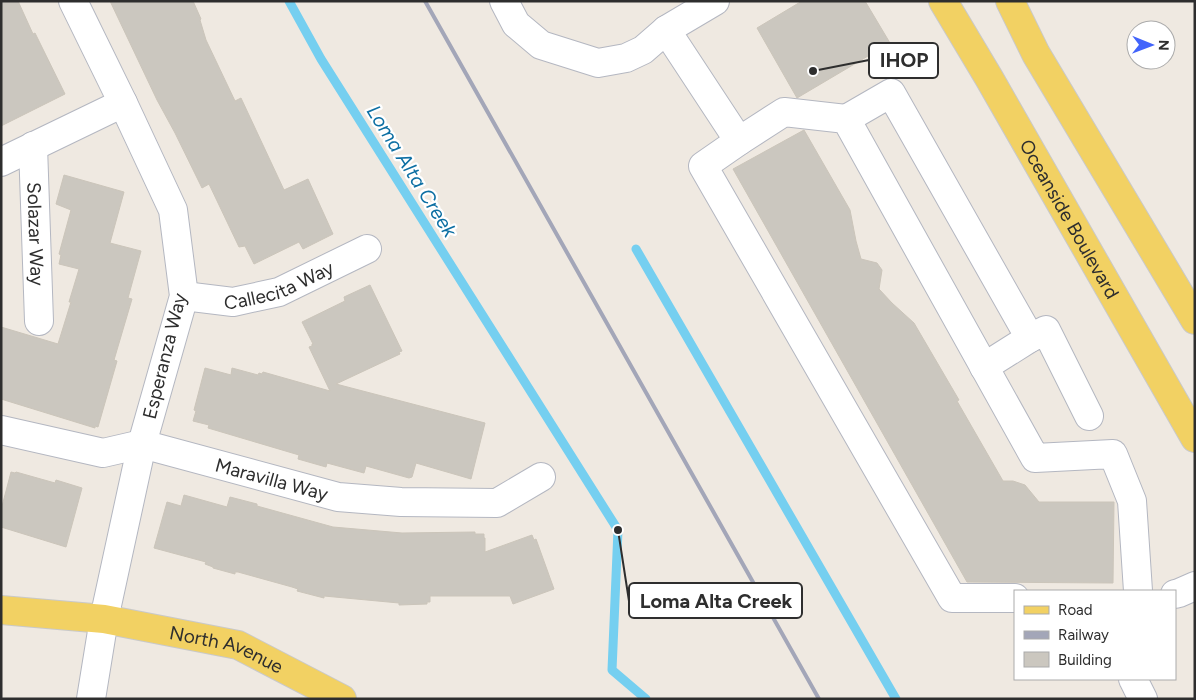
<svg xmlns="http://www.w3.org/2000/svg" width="1196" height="700" viewBox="0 0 1196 700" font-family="Figtree,sans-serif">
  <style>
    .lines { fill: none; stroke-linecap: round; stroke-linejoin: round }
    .stream { stroke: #75cff0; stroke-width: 9 }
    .building { fill: #cbc7bf; stroke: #cbc5ba }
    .minor-casing { stroke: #b4b7c1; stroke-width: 30 }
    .major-casing { stroke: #c9c9c9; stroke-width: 30 }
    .minor { stroke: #fff; stroke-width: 28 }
    .major { stroke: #f2d163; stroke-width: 28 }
    .rail { stroke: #a3a6b8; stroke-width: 4 }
    .labels { text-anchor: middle; stroke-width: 4.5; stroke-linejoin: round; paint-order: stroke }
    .street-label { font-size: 19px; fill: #2e2e2e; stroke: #fff }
    .water-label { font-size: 20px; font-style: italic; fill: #0d6fa3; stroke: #fff }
    .leader { fill: none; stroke: #2e2e2e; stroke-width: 2 }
    .callout-dot { fill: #2e2e2e; stroke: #fff; stroke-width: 2 }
    .callout { fill: #fff; stroke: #2e2e2e; stroke-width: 2 }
    .callout-label { font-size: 20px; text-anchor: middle; font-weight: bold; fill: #2e2e2e }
  </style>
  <rect width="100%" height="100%" fill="#efe9e1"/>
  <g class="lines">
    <g class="stream">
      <path d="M 289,1 L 321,59 L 618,530 L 612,670 L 646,699"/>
      <path d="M 636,249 L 896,699"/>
    </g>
  </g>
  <g class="building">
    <path d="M 1,1 L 18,1 L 33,34 L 35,33 L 65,94 L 1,126 Z"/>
    <path d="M 110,1 L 193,1 L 201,19 L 200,20 L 206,40 L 235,101 L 241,98 L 284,190 L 308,179 L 333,234 L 303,249 L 299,242 L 254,264 L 245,246 L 239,247 L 209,184 L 202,188 L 175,133 L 157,100 Z"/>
    <path d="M 802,1 L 865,1 L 890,43 L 797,98 L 757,28 Z"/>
    <path d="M 804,130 L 850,210 L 856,241 L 861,259 L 877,263 L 882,270 L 879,289 L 892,303 L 914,323 L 959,400 L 957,401 L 1003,481 L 1013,481 L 1025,485 L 1039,502 L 1114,502 L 1113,583 L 967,582 L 733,169 Z"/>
    <path d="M 64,175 L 124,192 L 110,243 L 141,251 L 128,298 L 132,299 L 114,360 L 117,361 L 98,427 L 95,426 L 95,428 L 1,399 L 1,327 L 58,344 L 71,302 L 69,302 L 79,269 L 59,264 L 61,255 L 59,254 L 71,210 L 56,204 Z"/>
    <path d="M 370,285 L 402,351 L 399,352 L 400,354 L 336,384 L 485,423 L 471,479 L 416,463 L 412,477 L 409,478 L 366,466 L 364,473 L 327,463 L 326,467 L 298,459 L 299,455 L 208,428 L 209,425 L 193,421 L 196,411 L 194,410 L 205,368 L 231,375 L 232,368 L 258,375 L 259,373 L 262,374 L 263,372 L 330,391 L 309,347 L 312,346 L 312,344 L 313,344 L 302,322 L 345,301 L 344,297 Z"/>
    <path d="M 11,472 L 15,473 L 16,472 L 55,483 L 56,480 L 82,488 L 66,547 L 1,527 L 1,510 Z"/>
    <path d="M 184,495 L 227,507 L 230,497 L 257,504 L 257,506 L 333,527 L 402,533 L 475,532 L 475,534 L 484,534 L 484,538 L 485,538 L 485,552 L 532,535 L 534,540 L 536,539 L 554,589 L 513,604 L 510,596 L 430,596 L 430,602 L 427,602 L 427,604 L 399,605 L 399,603 L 324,596 L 324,598 L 297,591 L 298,589 L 292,587 L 238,572 L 235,572 L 235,574 L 213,568 L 213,567 L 205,564 L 206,562 L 154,548 L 167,502 L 181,506 Z"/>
  </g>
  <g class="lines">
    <g class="minor-casing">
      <g id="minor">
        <path d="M 73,1 L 123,103 L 173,210 L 184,296 L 142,444 L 104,619 L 91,699"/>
        <path d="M 504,1 L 516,24 L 541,45 L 598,63 L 626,58 L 643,50 L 666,30 L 715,1"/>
        <path d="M 666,30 L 739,141 L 784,112 L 846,119 L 1035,458 L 1113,454 L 1132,501 L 1138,591"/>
        <path d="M 846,119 L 891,93 L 1030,338"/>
        <path d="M 739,141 L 703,166 L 952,598 L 1015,598"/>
        <path id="s1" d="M 33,146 L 39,321"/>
        <path d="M 1,162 L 123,103"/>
        <path id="s2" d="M 184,296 L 233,302 L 279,292 L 367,249"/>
        <path d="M 984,367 L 1030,338 L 1046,330 L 1089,416"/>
        <path id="s3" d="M 1,430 L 103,453 L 142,444 L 338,497 L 401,502 L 497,503 L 541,477"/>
        <path d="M 1175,594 L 1179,593 L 1195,586"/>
        <path d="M 1133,679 L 1143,699"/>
      </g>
    </g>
    <g class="major-casing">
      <g id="major">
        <path id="s4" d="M 943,1 L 989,78 L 1195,438"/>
        <path d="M 1010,1 L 1036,54 L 1195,320"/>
        <path id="s5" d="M 1,610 L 104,619 L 238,645 L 342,699"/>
      </g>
    </g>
    <use href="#minor" class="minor"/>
    <use href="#major" class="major"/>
    <path class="rail" d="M 425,1 L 819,699"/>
  </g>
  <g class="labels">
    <g class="street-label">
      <text dy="7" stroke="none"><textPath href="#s4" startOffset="252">Oceanside Boulevard</textPath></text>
      <text dy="7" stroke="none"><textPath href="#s1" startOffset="88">Solazar Way</textPath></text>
      <text dy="7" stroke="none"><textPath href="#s2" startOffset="98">Callecita Way</textPath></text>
      <text transform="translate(164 356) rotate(-76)" y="7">Esperanza Way</text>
      <text dy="7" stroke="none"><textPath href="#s3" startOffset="279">Maravilla Way</textPath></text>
      <text dy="7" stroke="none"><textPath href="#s5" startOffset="230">North Avenue</textPath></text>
    </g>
    <g class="water-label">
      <text transform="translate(412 171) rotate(58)" y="7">Loma Alta Creek</text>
    </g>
  </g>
  <path class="leader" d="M813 71L869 60M618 530L629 601"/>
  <g class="callout-dot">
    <circle cx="813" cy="71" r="5"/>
    <circle cx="618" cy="530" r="5"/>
  </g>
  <g class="callout">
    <rect x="869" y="43" width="69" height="35" rx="5"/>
    <rect x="629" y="583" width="173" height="35" rx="5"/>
  </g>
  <g class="callout-label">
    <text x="904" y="67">IHOP</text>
    <text x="716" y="608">Loma Alta Creek</text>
  </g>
  <rect width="1196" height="700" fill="none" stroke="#2e2e2e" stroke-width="5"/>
  <rect x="1014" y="590" width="162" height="90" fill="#ffffff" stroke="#ababab"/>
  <rect x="1024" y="606" width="25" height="8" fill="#f2d163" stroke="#ababab"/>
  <text x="1058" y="615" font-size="15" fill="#2e2e2e">Road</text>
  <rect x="1024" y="631" width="25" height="8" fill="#a3a6b8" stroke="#ababab"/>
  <text x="1058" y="640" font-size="15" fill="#2e2e2e">Railway</text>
  <rect x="1024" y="652" width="25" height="15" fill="#cbc7bf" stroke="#ababab"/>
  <text x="1058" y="665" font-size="15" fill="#2e2e2e">Building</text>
  <g transform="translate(1151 45) rotate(91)"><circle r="24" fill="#ffffff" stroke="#ababab"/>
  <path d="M0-4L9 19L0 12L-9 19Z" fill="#4264fb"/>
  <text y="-8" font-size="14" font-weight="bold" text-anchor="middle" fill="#2e2e2e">N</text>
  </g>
</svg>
